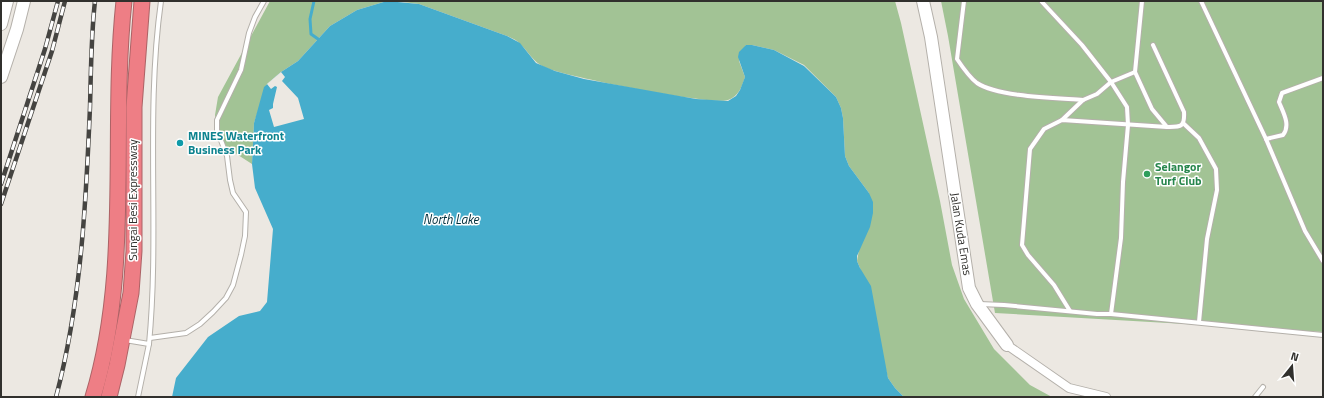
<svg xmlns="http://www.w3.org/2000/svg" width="1324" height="398" viewBox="0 0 1324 398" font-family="'Titillium Web',sans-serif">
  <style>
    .green { fill: #a2c395 }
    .water { fill: #46adcc }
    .pier { fill: #ece8e2 }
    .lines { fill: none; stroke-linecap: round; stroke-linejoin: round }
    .stream { stroke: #46adcc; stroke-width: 3 }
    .lane-casing { stroke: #b4b0aa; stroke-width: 6 }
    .street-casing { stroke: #b4b0aa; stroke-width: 10 }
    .secondary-casing { stroke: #b4b0aa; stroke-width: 14 }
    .highway-casing { stroke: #ac6366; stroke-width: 17 }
    .lane { stroke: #fff; stroke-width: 4 }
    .street { stroke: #fff; stroke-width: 8 }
    .secondary { stroke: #fff; stroke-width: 12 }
    .highway { stroke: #ee7e85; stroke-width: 15 }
    .rail-casing { stroke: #454441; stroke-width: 4.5 }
    .rail { stroke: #fff; stroke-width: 3; stroke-dasharray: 9; stroke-linecap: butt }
    .culture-dot { fill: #0f9aa8; stroke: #fff; stroke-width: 1.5 }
    .leisure-dot { fill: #2e9e5b; stroke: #fff; stroke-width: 1.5 }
    .labels { text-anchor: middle; stroke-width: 3; stroke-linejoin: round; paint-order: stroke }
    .culture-label { font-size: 12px; font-weight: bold; fill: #0d838f; stroke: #fff; text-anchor: start }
    .leisure-label { font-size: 12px; font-weight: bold; fill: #27864d; stroke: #fff; text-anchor: start }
    .street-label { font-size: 12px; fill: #31302d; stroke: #fff }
    .water-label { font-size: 13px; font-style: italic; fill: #00303d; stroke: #fff }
  </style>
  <rect width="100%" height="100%" fill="#ece8e2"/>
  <g class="green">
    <path d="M 270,1 L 387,1 L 357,10 L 330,26 L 298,61 L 281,72 L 267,84 L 254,123 L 252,164 L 224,146 L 217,133 L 215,115 L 218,97 Z"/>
    <path d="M 395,1 L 895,1 L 901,23 L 940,201 L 952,265 L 964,299 L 994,349 L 1030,385 L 1052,397 L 904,397 L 895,388 L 888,378 L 860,268 L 857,261 L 869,193 L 849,166 L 845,156 L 843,118 L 841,108 L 836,97 L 804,65 L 774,50 L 752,45 L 746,45 L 739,61 L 745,77 C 742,86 739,96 728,100 C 713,106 562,76 544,67 C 533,62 528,51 520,44 C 517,40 512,38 507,36 L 419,4 Z"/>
    <path d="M 941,1 L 1323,1 L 1323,332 L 995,313 L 948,36 Z"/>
  </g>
  <path class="water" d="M 387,1 L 419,4 L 507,36 L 520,43 L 536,63 L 555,71 L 584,79 L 696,99 L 728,101 L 736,96 L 740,90 L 745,77 L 738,57 L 739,52 L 746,45 L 752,45 L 774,50 L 804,66 L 836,97 L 841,108 L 843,118 L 845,156 L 849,166 L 869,193 L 873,202 L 873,213 L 870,227 L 857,256 L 857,261 L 860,268 L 871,286 L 888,378 L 895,388 L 904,397 L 172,397 L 176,378 L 208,337 L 239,316 L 260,311 L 267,302 L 273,229 L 255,188 L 252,164 L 254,123 L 264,87 L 281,72 L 298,61 L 330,26 L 357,10 Z"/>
  <path class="pier" d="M 281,72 L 285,77 L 282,81 L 298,98 L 304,119 L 274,127 L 269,110 L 273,108 L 273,104 L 277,87 L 275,86 L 271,89 L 267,84 Z"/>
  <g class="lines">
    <path class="stream" d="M 314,1 L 310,19 L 311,34 L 318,39"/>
    <g class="lane-casing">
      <g id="lane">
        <path d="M 964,1 L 957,59 C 963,68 969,77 977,83 C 998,97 1056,98 1083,100"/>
        <path d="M 1142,1 L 1135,72 L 1152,109 L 1167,127"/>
        <path d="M 1201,1 L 1266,139 L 1305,231 L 1323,261"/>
        <path d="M 1062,120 L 1083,100 L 1097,94 L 1111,82 L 1135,72"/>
        <path d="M 1183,123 L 1199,138 L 1216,169 L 1217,190 L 1207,239 L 1199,322"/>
        <path d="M 1266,139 L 1283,135 C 1291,125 1283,112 1279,102 L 1282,93 L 1323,78"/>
        <path d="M 979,304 L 1004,305 L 1097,314 L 1111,314 L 1121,238 L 1123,182 L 1128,125 L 1127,107 L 1111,82 L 1082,45 L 1042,2"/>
        <path d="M 1070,311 L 1054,285 L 1028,255 L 1022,245 L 1030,149 L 1044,129 L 1062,120 L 1167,127 C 1180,127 1185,128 1184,112 L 1153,45"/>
        <path d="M 1111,314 L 1323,335"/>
        <path d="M 150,338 L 186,333 L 200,324 L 213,312 L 226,298 L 233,285 L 241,255 L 245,236 L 246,212 L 233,193 L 230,180 L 227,156 L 217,130 L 217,120 L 241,70 L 249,33 L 255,17 L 264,1"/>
        <path d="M 125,340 L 149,344 C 160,230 145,115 161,1"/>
        <path d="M 138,397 L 149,344"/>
        <path d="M 1255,397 L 1263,387"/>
      </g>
    </g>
    <g class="street-casing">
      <path id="street" d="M 1007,345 L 1069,388 L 1106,397"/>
    </g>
    <g class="secondary-casing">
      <g id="secondary">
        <path d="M 923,1 L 931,37 L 969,288 L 977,304 L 1007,345"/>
        <path d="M 1,24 L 7,1"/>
        <path d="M 1,77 L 17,29 L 24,1"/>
      </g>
    </g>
    <g class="highway-casing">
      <g id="highway">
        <path d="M 93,397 C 132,269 110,132 124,1"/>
        <path d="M 109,397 L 117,365 L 131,293 L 134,251 L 134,107 L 142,1"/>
      </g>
    </g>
    <use href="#lane" class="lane"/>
    <use href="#street" class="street"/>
    <use href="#secondary" class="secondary"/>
    <use href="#highway" class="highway"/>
    <g class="rail-casing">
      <g id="rail">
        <path d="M 1,184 L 45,49 L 58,1"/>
        <path d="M 1,204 L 52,51 L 65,1"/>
        <path d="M 56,397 C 81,303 86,204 90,107 C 91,72 91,36 95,1"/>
      </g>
    </g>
    <use href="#rail" class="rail"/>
  </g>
  <circle class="culture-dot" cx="180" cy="143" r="4"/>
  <circle class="leisure-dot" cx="1147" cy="174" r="4"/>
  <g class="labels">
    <g class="culture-label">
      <text x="188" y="140">MINES Waterfront<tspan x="188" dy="14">Business Park</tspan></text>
    </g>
    <g class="leisure-label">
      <text x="1155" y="171">Selangor<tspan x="1155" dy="14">Turf Club</tspan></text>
    </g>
    <g class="street-label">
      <text transform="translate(133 200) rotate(-90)" y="4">Sungai Besi Expressway</text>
      <text transform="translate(961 234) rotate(81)" y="4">Jalan Kuda Emas</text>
    </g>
    <g class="water-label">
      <text x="451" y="224">North Lake</text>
    </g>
  </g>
  <rect width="1324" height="398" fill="none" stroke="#31302d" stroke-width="4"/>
  <g transform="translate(1292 366) rotate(17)" stroke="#ffffff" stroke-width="3" paint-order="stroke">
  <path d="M0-3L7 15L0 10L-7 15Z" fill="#31302d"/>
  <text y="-6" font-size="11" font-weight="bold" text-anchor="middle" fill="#31302d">N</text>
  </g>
</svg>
